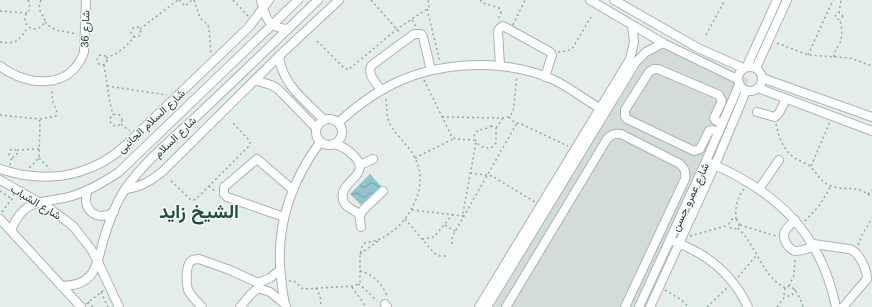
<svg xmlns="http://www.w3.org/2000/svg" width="872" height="307" viewBox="0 0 872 307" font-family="Helvetica,Vazirmatn,sans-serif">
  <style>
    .built { fill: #d3dcd8 }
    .water { fill: url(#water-waves) }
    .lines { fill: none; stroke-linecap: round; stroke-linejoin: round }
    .minor-casing { stroke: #a7b5b0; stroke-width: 10 }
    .path { stroke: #88ada2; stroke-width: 1.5; stroke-dasharray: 2 3; stroke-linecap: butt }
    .minor { stroke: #fff; stroke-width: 8 }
    .labels { text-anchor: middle; stroke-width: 3; stroke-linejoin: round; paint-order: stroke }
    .street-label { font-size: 11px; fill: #253d37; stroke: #f5f9f7 }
    .town-label { font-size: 19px; font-weight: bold; fill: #234d43; stroke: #f5f9f7 }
  </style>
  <defs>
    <pattern id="water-waves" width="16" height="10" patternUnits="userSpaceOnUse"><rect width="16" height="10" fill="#92c3cc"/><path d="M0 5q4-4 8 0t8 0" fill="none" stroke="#77a0a6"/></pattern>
  </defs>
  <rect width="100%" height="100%" fill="#e4ede9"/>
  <path class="built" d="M 660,36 L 749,79 L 644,307 L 491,307 L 646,56 Z"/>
  <path class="water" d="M 370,174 L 381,186 L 361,205 L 350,194 Z"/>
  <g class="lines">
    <g class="minor-casing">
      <g id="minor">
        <path d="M 261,0 C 265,17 268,28 288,29"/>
        <path d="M 590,0 L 663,43 L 737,79"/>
        <path d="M 614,0 L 698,48 L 743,68"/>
        <path d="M 279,56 C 282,85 305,100 324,120"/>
        <path d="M 0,66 C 27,87 71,90 84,52 L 86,0"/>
        <path d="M 500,66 L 498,31 L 500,28 L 503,26 L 550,52 L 552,55 L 545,77"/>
        <path d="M 747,66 L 777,0"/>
        <circle cx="750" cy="79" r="12"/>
        <path d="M 756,68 L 787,0"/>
        <path d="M 762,78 L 872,117"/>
        <path d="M 255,80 L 271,85 L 278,89 L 316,128"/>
        <path d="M 758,88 L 872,131"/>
        <path d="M 381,90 C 376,83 366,73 372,65 L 414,34 L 421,34 L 423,37 L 431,70"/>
        <path d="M 757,112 L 775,117 L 779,113 L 786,99"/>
        <circle cx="329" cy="132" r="13"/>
        <path d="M 338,123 C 382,82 426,64 486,65 C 509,66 533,70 554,80 C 571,88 586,101 603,110"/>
        <path d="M 719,132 L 713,130 L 709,131 L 700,149 L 694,151 L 627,119 L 625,116 L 625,110 L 649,72 L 654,69 L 658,69 L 719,95 L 722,101 L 714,118 L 715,120 L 722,124"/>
        <path d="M 334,144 C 343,146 349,150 355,157 C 372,176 338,181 343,200 C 345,208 353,209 359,214 L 361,227"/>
        <path d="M 710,163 C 778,192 821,234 836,307"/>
        <path d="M 360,165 L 373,159"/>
        <path d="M 0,169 C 8,171 16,174 24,175 C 62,181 98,171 126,145 L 249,27 L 269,0"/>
        <path d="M 0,180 L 49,208 L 73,226 L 91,249 L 98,262 L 119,307"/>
        <path d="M 126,189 C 141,187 151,181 163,171 L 279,56 L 339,0"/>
        <path d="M 759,189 L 779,160"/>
        <path d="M 88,190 C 80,209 97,223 114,212"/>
        <path d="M 360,216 L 363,210 L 383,191"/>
        <path d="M 284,217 L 227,197 L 224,194 L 224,187 L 257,159 L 292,189"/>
        <path d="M 0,219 L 81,307"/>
        <path d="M 795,220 C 786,230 779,232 788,246 C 791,249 792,251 796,251 C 802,251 809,248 814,246"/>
        <path d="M 11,230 C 26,195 42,205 72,196 C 89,191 104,182 119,172 L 298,0"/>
        <path d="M 675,242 C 708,254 733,275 748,307"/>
        <path d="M 813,244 L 849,249 C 859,251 867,270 867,279 L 843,307"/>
        <path d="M 61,286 C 98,286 96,263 105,235 C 110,219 116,202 126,188 C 145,161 173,138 198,115 C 238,77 278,39 318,0"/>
        <path d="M 385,304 L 387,307"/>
        <path d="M 202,307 C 197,302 191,296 188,290 C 186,283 186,267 190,262 C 193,259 196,259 199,259 L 230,270 L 258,283 L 270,278 L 280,270"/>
        <path d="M 240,307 L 251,294 L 258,288 L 270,292 L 285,304"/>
        <path d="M 286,307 C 283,298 282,287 281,277 C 275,226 291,182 320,142"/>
        <path d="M 479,307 L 630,59 L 634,42 L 632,25"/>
        <path d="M 487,307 L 636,62 L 646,52 L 663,43"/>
        <path d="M 506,307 L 607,139 C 611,134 615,133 621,134 L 680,164 C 685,169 686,172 685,179 L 625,307"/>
        <path d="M 639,307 L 706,161 L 739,85"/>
        <path d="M 650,307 L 715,165 L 746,91"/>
      </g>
    </g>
    <g class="path">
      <path d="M 28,0 C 31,6 30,11 25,16 C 23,29 38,34 45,22 C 44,13 36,12 41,0"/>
      <path d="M 179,0 L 185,6 L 192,0"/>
      <path d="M 194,0 L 200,18 L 208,25 L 209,29 L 211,54"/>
      <path d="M 233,0 L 248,16"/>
      <path d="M 371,0 L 401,34"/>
      <path d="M 480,0 L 483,3 L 499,8 L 501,13 L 498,19"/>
      <path d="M 427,9 L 440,62"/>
      <path d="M 0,11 L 28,13"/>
      <circle cx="839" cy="16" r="3.5"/>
      <path d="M 839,13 L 841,0"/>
      <path d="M 412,20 L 416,27"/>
      <path d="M 45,22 C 49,26 54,30 60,31 C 67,32 71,32 77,35"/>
      <path d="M 513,25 L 525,0"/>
      <path d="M 140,29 L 178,0"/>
      <path d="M 706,35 L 725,0"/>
      <path d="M 317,41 L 343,67 L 348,70 L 397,29 L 427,9 L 429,7 L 428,0"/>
      <path d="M 0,42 C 18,44 18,41 28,27"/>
      <path d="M 777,43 L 808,55 L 850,58 L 872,66"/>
      <path d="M 558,52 L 566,51 L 572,49 L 591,17"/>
      <circle cx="102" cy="60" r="5"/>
      <path d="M 808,55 L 833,0"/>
      <path d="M 834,57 C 834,52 836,50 839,45 C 843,37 842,28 840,20"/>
      <path d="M 106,58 C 118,54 126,47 134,37 L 139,36 L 141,32 L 138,27 L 133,28 L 131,33 L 134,37"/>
      <path d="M 104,65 L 110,103 L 113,115"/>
      <path d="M 424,80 L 452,137 L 456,139 L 474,140"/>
      <path d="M 107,86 L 167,95"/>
      <circle cx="116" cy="120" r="6"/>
      <path d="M 0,115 L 39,119 L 40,122 L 39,158 L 29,168"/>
      <path d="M 442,117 L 503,118 L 509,117 L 513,112 L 517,76"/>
      <path d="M 509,117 L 514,122 L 521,124 L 568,146"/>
      <path d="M 40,119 L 56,116 C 58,110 55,108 53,103 C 52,98 52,93 52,88"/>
      <path d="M 121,124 L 130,131"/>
      <path d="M 776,124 C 779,139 784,152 798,160 C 802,162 808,164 811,167 C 818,174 821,183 831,186 C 848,192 854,183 872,197"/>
      <path d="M 491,126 L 496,128 L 496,143 L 491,148 C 483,149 475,144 474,136 L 478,130 L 485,129 Z"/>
      <path d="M 496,128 L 503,118"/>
      <circle cx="13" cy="153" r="4"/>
      <path d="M 17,150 L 39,149"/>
      <path d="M 39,158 L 50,169"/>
      <path d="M 415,158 L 453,139"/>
      <path d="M 10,165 L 12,157"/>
      <path d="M 811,166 L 830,122"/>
      <path d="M 470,173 L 492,176 L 535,202"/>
      <path d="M 171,181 L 191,200 L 194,200 L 197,198 L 249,146 L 250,143 L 249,140 L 232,122"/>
      <path d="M 209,186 L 213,190 L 217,191"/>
      <path d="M 0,191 L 12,199"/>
      <path d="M 868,194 L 872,190"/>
      <path d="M 412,210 L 464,216 L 463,213 L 476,142"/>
      <path d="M 2,212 L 14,196"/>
      <circle cx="734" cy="224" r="5"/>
      <path d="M 405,219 L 434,253 L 440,256 L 446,256"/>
      <path d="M 736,219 C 735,208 737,198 744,189"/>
      <path d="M 805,221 L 819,206 L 831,186"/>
      <path d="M 445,225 L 455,231"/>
      <path d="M 740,225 L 776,236"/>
      <path d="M 738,228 C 757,246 761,275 785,288"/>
      <path d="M 690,236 L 729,225"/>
      <path d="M 422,239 L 434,237 L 453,214"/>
      <path d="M 452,244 L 452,237 L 517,123"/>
      <path d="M 858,245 L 862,235 L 872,218"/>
      <path d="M 360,254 L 378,241"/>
      <path d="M 360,271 C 373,274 384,285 387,297"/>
      <path d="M 738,277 L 756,256"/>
      <path d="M 289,281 L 294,281 L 303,289 L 355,286 L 360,282 L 360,254 L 363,244 C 368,241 375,242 380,239 C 407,227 431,187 415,158 C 409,145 396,136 390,124 C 385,115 388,106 385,97"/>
      <path d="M 358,284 L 365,289 L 377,301"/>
      <path d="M 789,286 L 794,275 L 795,259"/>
      <path d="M 352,287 L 366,307"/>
      <path d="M 316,288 C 320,295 322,300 320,307"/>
      <path d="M 795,289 L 794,293 L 791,296 L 787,296 L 784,294 L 785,288 L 789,286 C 797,289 801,300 803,307"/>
      <path d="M 665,290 L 680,299 L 689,307"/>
      <path d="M 101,292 L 108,307"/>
      <path d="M 88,302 L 93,307"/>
      <path d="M 86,304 L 104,290"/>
      <path d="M 707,307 L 728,287"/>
      <path d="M 777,307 L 786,295"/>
    </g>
    <use href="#minor" class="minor"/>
  </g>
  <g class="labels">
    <g class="street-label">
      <text transform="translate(85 29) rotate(-88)" y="4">شارع 36</text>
      <text transform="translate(151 121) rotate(-43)" y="4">شارع السلام الجانبى</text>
      <text transform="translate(175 137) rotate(-44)" y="4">شارع السلام</text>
      <text transform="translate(690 197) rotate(-65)" y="4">شارع عمرو حسن</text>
      <text transform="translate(36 202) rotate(31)" y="4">شارع الشباب</text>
    </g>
    <g class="town-label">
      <text x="199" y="218">الشيخ زايد</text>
    </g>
  </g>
</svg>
